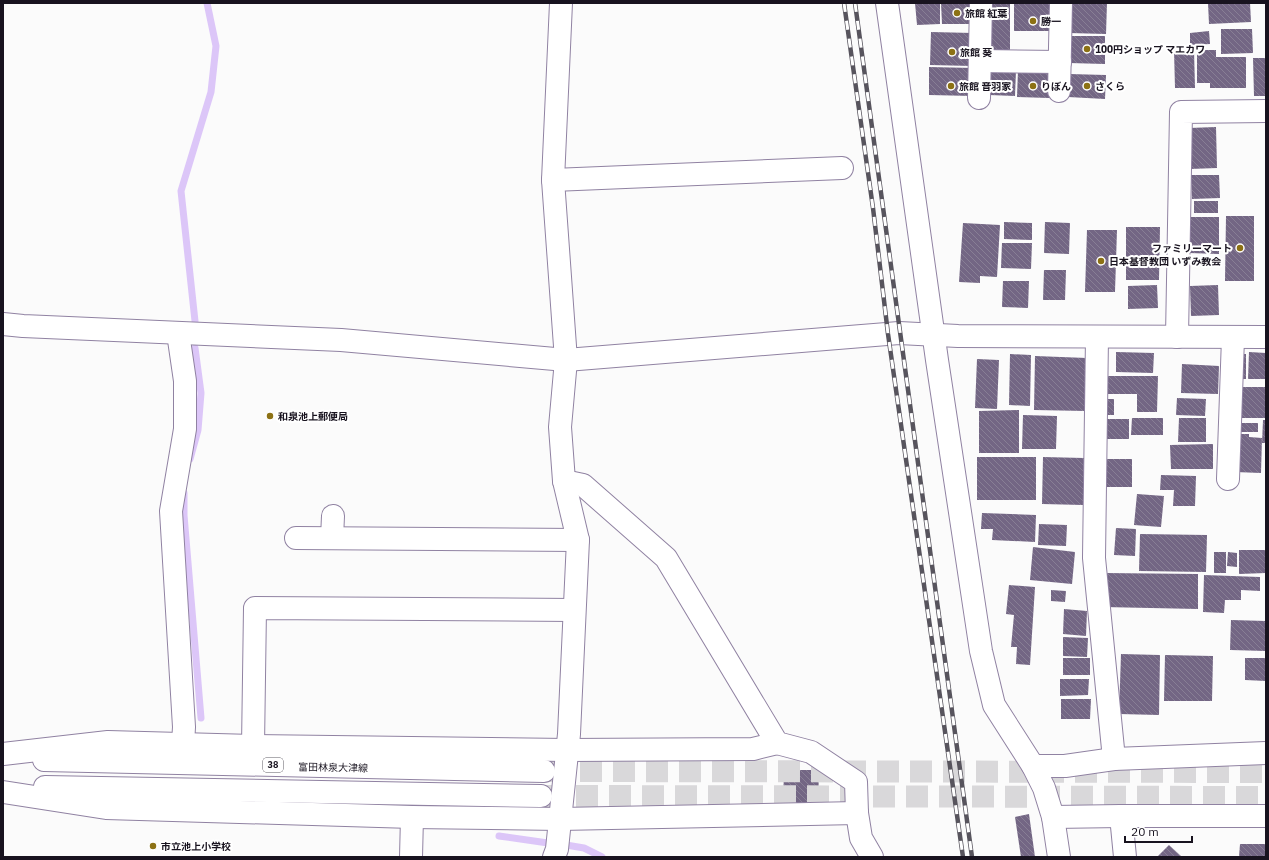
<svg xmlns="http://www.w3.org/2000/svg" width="1269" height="860" viewBox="0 0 1269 860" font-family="'IBM Plex Sans','Noto Sans JP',sans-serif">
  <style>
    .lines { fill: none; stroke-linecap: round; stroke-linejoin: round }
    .stream { stroke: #dcc6f8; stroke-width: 7 }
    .building { fill: url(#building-back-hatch) }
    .major-tunnel { stroke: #d9d8da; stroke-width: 22; stroke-dasharray: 22 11; stroke-linecap: butt }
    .minor-casing { stroke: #9082a2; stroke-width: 24 }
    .major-casing { stroke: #9082a2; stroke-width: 24 }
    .minor { stroke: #fff; stroke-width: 22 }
    .major { stroke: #fff; stroke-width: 22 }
    .rail-casing { stroke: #57545d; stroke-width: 4.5 }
    .rail { stroke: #fff; stroke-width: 3; stroke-dasharray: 9; stroke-linecap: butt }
    .poi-dot { fill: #8c7114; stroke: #fff; stroke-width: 1.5 }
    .labels { text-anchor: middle; stroke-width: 4; stroke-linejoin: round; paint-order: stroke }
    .shield { fill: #fff; stroke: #5d5a62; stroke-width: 1 }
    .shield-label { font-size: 9px; font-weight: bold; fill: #18131f }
    .poi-label { font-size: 10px; font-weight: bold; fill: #18131f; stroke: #fff; text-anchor: start }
    .street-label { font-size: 10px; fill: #18131f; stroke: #fff }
  </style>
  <defs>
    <pattern id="building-back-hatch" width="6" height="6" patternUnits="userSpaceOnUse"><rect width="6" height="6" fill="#736684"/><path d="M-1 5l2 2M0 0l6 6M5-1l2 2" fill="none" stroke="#887f95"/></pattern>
  </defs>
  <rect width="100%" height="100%" fill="#fbfbfb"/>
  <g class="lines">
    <g class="stream">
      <path d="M 195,321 L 181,191 L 211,92 L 216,46 L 207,3"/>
      <path d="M 190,459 L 198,430 L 201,393 L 195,348"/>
      <path d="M 184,493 L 184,515 L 201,718"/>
      <path d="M 499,836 L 548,843"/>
      <path d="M 566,845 L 584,848 L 602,857"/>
    </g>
  </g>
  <g class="building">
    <path d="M 915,3 L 940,3 L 940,24 L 917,25 Z"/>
    <path d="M 941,3 L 973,3 L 973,24 L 942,24 Z"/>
    <path d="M 990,3 L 1010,3 L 1010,53 L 995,52 L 988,42 Z"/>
    <path d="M 1014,3 L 1052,3 L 1051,31 L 1014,31 Z"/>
    <path d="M 1070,3 L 1107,3 L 1106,34 L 1069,33 Z"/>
    <path d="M 1208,3 L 1250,3 L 1251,22 L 1209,24 Z"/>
    <path d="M 1221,29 L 1252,29 L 1253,53 L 1221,54 Z"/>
    <path d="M 1209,31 L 1210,44 L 1190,45 L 1190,33 Z"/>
    <path d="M 931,32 L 973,33 L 972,66 L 930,65 Z"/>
    <path d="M 1069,36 L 1105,36 L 1105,64 L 1069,63 Z"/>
    <path d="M 1174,50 L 1194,50 L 1195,88 L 1175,88 Z"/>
    <path d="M 1197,50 L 1216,50 L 1216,57 L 1246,57 L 1246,88 L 1210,88 L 1210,83 L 1197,83 Z"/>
    <path d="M 1253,58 L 1266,58 L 1266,96 L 1254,96 Z"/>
    <path d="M 929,67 L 973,68 L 973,96 L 929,95 Z"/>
    <path d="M 995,70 L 1016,70 L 1015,96 L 989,95 L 989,74 Z"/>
    <path d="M 1018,70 L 1045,70 L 1050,75 L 1049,98 L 1017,97 Z"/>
    <path d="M 1069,74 L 1106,75 L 1105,99 L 1068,97 Z"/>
    <path d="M 1216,127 L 1217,168 L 1190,169 L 1189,128 Z"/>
    <path d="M 1191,175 L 1219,175 L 1220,198 L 1192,199 Z"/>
    <rect x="1194" y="201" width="24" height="12"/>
    <path d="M 1226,216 L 1254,216 L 1254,281 L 1225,281 Z"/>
    <path d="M 1189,217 L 1219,217 L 1219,254 L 1189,253 Z"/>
    <path d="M 1004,222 L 1032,223 L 1032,240 L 1004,239 Z"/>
    <path d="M 1045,222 L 1070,223 L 1069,254 L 1044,253 Z"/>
    <path d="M 963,223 L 1000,225 L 997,277 L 980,276 L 980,283 L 959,282 Z"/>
    <path d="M 1126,227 L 1160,227 L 1159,280 L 1126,280 Z"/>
    <path d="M 1087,230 L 1117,230 L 1115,292 L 1085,292 Z"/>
    <path d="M 1002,243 L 1032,243 L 1031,269 L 1001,268 Z"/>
    <path d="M 1044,270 L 1066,270 L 1065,300 L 1043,300 Z"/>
    <path d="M 1003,281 L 1029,281 L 1028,308 L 1002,307 Z"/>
    <path d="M 1157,285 L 1158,308 L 1128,309 L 1128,286 Z"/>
    <path d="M 1218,285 L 1219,315 L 1191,316 L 1190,286 Z"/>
    <path d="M 1116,352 L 1154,353 L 1153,373 L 1116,372 Z"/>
    <path d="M 1249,352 L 1266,353 L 1266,379 L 1248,379 Z"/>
    <path d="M 1010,354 L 1031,355 L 1030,406 L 1009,405 Z"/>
    <path d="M 1234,354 L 1246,354 L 1246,379 L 1233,379 Z"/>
    <path d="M 1035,356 L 1087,358 L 1086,411 L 1034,410 Z"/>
    <path d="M 977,359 L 999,360 L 997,409 L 975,408 Z"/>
    <path d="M 1182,364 L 1219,366 L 1218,394 L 1181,393 Z"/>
    <path d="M 1101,376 L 1158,376 L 1157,412 L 1137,412 L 1137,394 L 1101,394 Z"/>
    <path d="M 1237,387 L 1266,387 L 1266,418 L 1236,418 Z"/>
    <path d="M 1177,398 L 1206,399 L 1205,416 L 1176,415 Z"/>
    <rect x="1102" y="399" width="12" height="16"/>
    <path d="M 1019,410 L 1019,453 L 979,453 L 979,411 Z"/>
    <path d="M 1023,415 L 1057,416 L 1056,449 L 1022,449 Z"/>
    <path d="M 1132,418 L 1163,418 L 1163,435 L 1131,435 Z"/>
    <path d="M 1179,418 L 1206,418 L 1206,442 L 1178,442 Z"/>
    <path d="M 1104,419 L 1129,419 L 1129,439 L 1103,439 Z"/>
    <path d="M 1263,420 L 1266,420 L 1266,443 L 1262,443 Z"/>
    <rect x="1237" y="423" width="21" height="9"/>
    <path d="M 1237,434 L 1249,434 L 1249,437 L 1262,438 L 1261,473 L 1235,472 Z"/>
    <path d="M 1213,444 L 1213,469 L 1171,469 L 1170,445 Z"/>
    <rect x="977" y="457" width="59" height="43"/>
    <path d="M 1043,457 L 1084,458 L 1083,505 L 1042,504 Z"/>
    <path d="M 1103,459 L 1132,459 L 1132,487 L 1102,487 Z"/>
    <path d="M 1161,475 L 1196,476 L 1195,506 L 1173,506 L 1174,490 L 1160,490 Z"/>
    <path d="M 1137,494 L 1164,496 L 1161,527 L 1134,525 Z"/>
    <path d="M 982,513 L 1036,515 L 1035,542 L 992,540 L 993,529 L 981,529 Z"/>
    <path d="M 1039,524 L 1067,525 L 1066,546 L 1038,545 Z"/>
    <path d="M 1116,528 L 1136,529 L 1135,556 L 1114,555 Z"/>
    <path d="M 1140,534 L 1207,535 L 1206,572 L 1139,571 Z"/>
    <path d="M 1033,547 L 1075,552 L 1072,584 L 1030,580 Z"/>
    <path d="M 1239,550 L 1266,550 L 1266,573 L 1239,574 Z"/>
    <rect x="1214" y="552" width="12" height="21"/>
    <path d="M 1228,552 L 1237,553 L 1237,567 L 1227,566 Z"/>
    <path d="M 1104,573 L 1198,574 L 1198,609 L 1103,607 Z"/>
    <path d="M 1204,575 L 1260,577 L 1260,591 L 1241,590 L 1241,600 L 1225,600 L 1224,613 L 1203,612 Z"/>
    <path d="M 1009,585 L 1035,587 L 1030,665 L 1016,664 L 1017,647 L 1011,647 L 1014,615 L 1006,614 Z"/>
    <path d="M 1051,590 L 1066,591 L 1065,602 L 1051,601 Z"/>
    <path d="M 1064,609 L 1087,611 L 1086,636 L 1063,634 Z"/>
    <path d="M 1231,620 L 1266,621 L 1266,651 L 1230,650 Z"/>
    <path d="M 1063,637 L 1088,638 L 1087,657 L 1063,656 Z"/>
    <path d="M 1121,654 L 1160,655 L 1159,715 L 1119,714 Z"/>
    <path d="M 1165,655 L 1213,656 L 1212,701 L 1164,701 Z"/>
    <rect x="1063" y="658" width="27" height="17"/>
    <path d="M 1245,658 L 1266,658 L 1266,681 L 1245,680 Z"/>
    <path d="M 1060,679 L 1089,679 L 1088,695 L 1060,696 Z"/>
    <path d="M 1061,699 L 1091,699 L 1090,719 L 1061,719 Z"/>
    <path d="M 784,770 L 819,770 L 818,805 L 783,804 Z"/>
    <path d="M 1029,814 L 1035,857 L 1021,857 L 1015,817 Z"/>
    <path d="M 1240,844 L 1266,844 L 1266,857 L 1239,857 Z"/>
    <path d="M 1169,845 L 1182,857 L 1157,857 Z"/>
  </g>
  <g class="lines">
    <g class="major-tunnel">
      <path d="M 547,771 L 1266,772"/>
      <path d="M 543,796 L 1266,797"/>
    </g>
    <g class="minor-casing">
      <g id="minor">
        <path d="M 887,3 L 937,360 L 981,651 L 994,705 L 1033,766 L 1044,788 L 1053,817 L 1059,857"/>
        <path d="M 980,61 L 1060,62"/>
        <path d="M 1059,91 L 1061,3"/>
        <path d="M 979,98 L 981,3"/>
        <path d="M 553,180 L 842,168"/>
        <path d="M 3,324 L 23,326 L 341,340 L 566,360 L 899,333 L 958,336 L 1266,337"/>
        <path d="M 178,333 L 185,381 L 185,429 L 171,511 L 184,727 L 183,744"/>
        <path d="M 1097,337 L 1094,558 L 1114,759"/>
        <path d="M 1177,337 L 1181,112 L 1266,111"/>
        <path d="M 1228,479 L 1233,338"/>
        <path d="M 564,481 L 583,485 L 666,558 L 777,743 L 811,752 L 856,782 L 857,813 L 861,838 L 872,857"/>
        <path d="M 296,538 L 578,540"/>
        <path d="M 332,538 L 333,516"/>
        <path d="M 253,746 L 255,608 L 574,610"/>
        <path d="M 567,750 L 753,749 L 777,743"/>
        <path d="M 1033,766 L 1065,766 L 1114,759 L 1266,753"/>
        <path d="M 1121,816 L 1125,857"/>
        <path d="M 1053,817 L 1121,816 L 1266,816"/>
        <path d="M 560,819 L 857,813"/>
        <path d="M 411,857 L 412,817"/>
        <path d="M 554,857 L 557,849 L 569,734 L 578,540 L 564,481 L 560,427 L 566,360 L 553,180 L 561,3"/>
      </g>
    </g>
    <g class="major-casing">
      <g id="major">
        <path d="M 3,754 L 108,742 L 253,746 L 567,750"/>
        <path d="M 44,760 L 544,771"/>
        <path d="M 45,787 L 541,796"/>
        <path d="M 3,792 L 106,808 L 412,817 L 560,819"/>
      </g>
    </g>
    <use href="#minor" class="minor"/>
    <use href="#major" class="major"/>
    <g class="rail-casing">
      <g id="rail">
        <path d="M 844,3 L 873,208 L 888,334 L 963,857"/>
        <path d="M 855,3 L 972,857"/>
      </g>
    </g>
    <use href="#rail" class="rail"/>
  </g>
  <g class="poi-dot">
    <circle cx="957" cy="13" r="4"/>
    <circle cx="1033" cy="21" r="4"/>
    <circle cx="1087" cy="49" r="4"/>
    <circle cx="952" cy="52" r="4"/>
    <circle cx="951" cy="86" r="4"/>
    <circle cx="1033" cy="86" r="4"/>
    <circle cx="1087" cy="86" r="4"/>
    <circle cx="1240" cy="248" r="4"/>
    <circle cx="1101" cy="261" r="4"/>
    <circle cx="270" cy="416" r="4"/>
    <circle cx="153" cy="846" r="4"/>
  </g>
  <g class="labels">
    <rect class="shield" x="263" y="758" width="20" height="14" rx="3"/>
    <g class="shield-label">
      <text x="273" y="768">38</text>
    </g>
    <g class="poi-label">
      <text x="965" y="17">旅館 紅葉</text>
      <text x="1041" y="25">勝一</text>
      <text x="1095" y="53">100円ショップ マエカワ</text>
      <text x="960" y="56">旅館 葵</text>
      <text x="959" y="90">旅館 音羽家</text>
      <text x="1041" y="90">りぼん</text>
      <text x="1095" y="90">さくら</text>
      <text x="1232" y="252" text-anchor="end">ファミリーマート</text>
      <text x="1109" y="265">日本基督教団 いずみ教会</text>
      <text x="278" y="420">和泉池上郵便局</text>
      <text x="161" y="850">市立池上小学校</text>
    </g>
    <g class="street-label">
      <text transform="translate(333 767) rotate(1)" y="4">富田林泉大津線</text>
    </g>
  </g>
  <rect width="1269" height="860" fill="none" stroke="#18131f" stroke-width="8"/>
  <path d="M1125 836v6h67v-6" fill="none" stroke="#18131f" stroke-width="2"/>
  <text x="1131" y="836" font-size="12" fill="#18131f" stroke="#ffffff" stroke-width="3" paint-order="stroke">20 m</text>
</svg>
